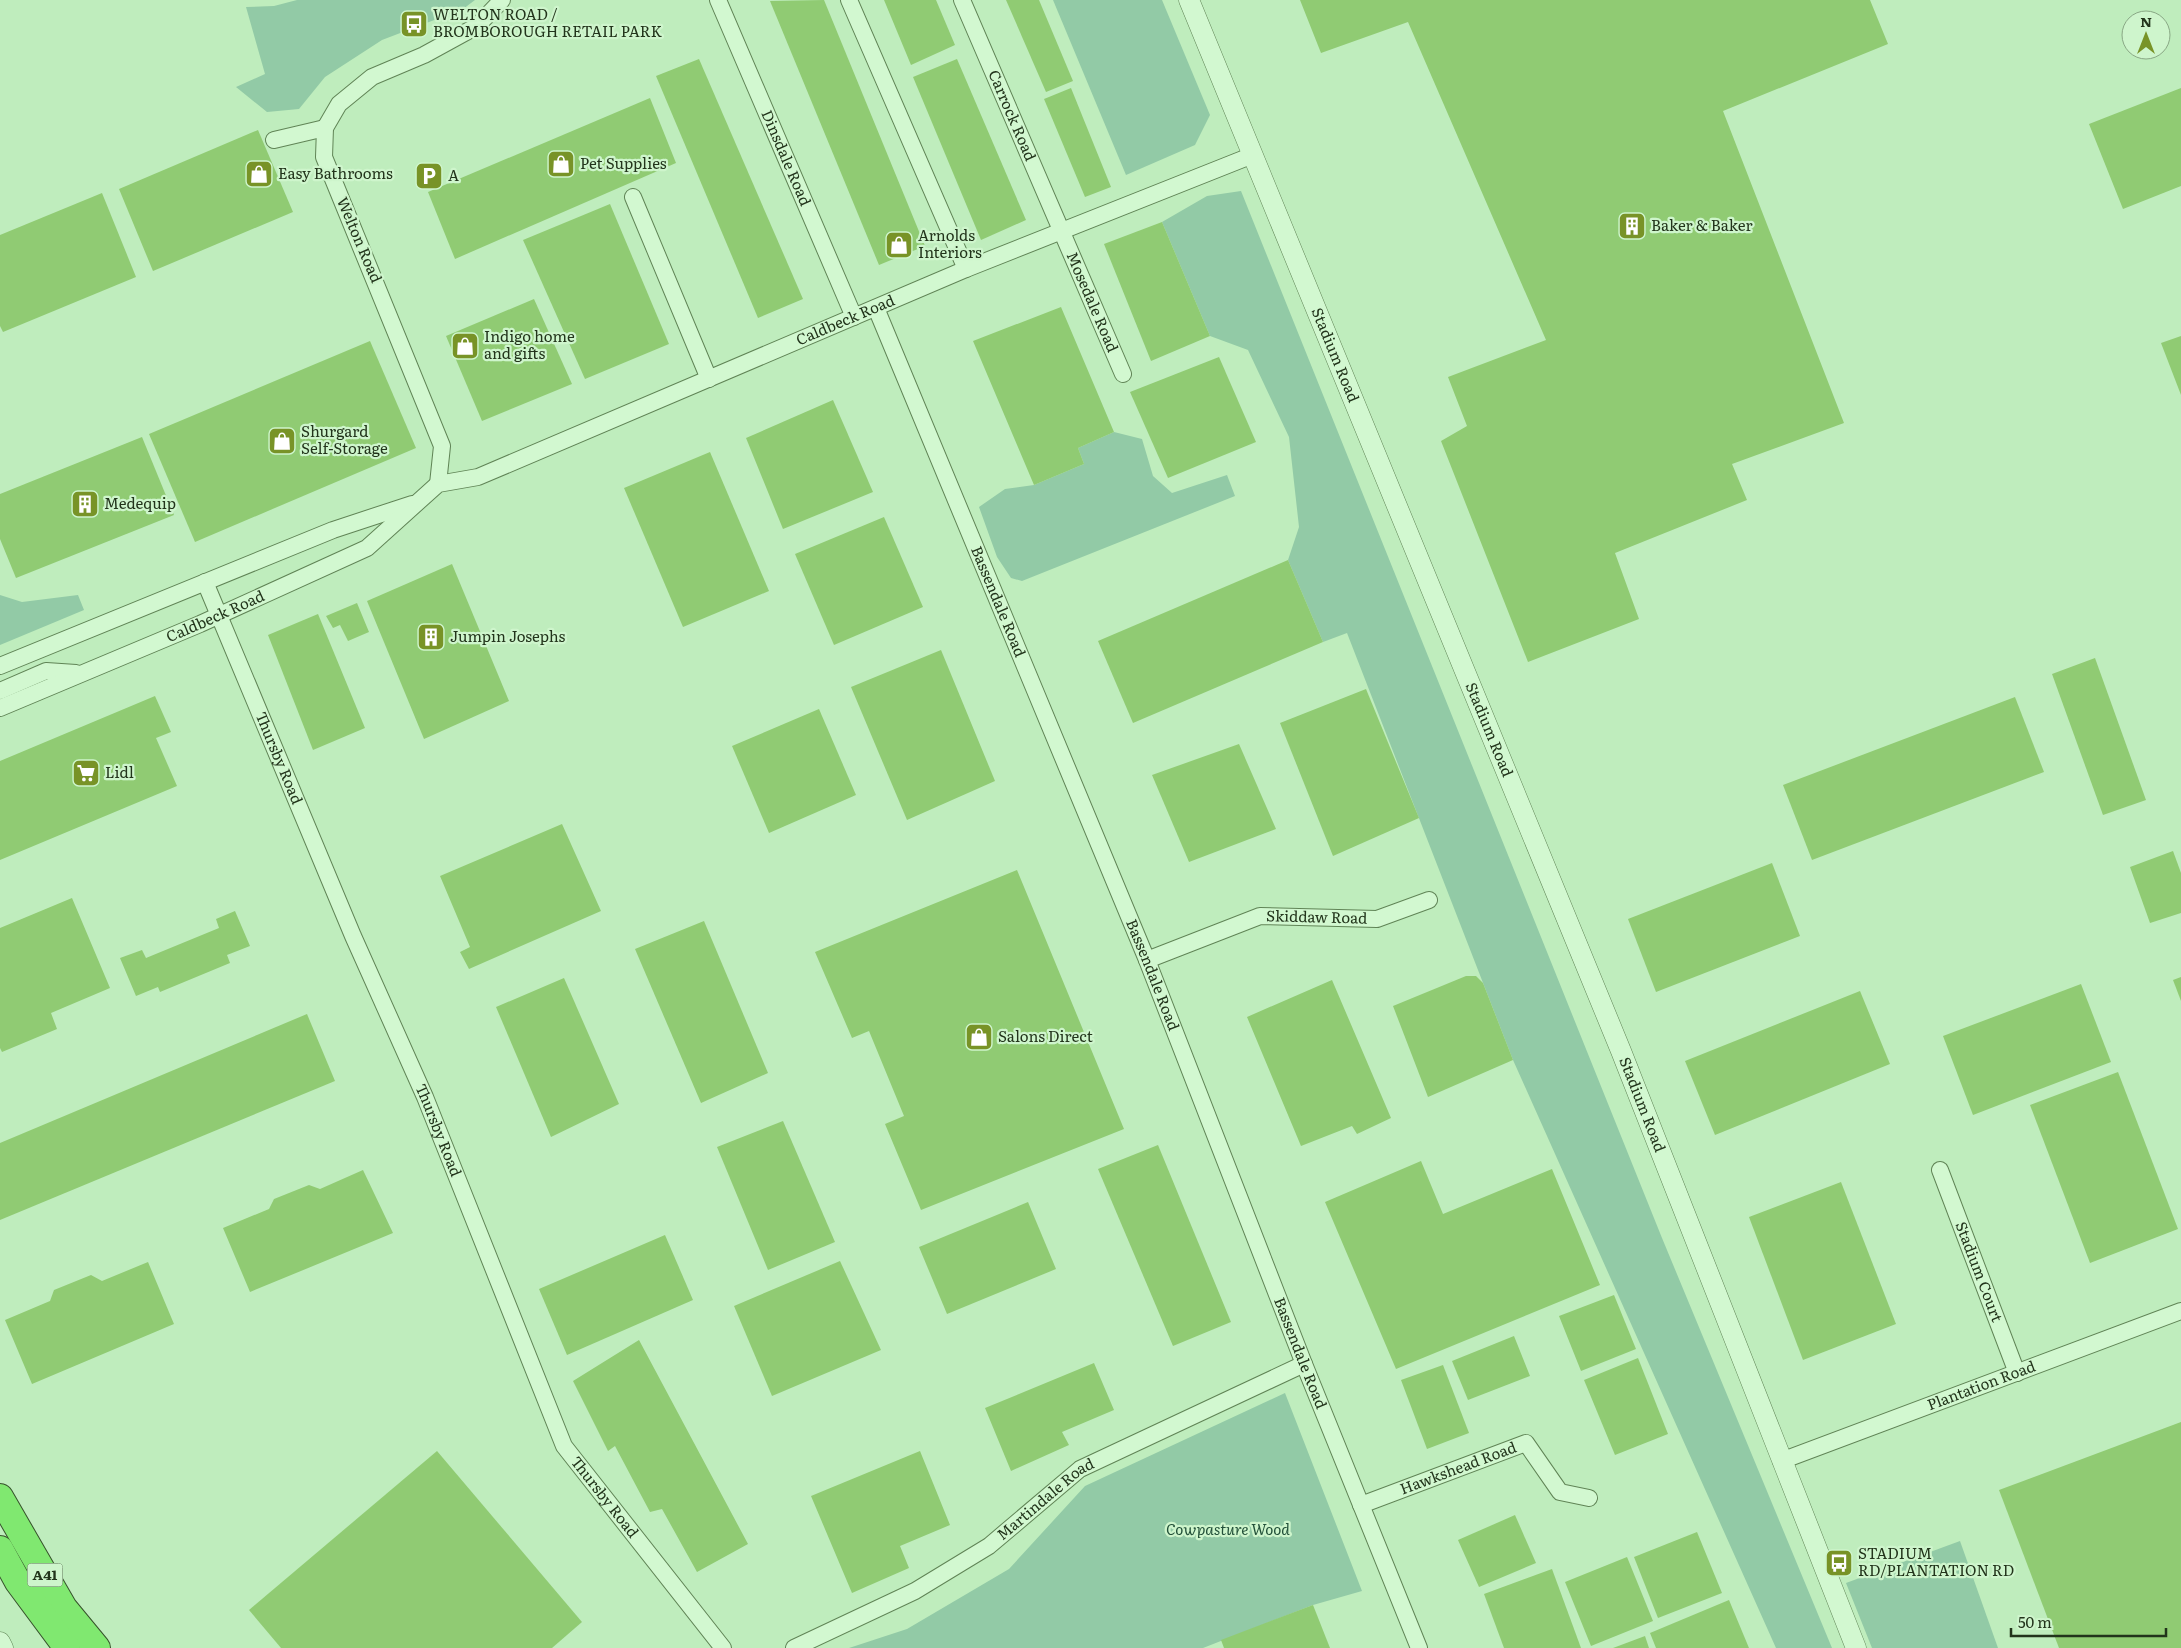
<svg xmlns="http://www.w3.org/2000/svg" width="2181" height="1648" viewBox="0 0 2181 1648" font-family="Literata,serif">
  <style>
    .green { fill: #92caa6 }
    .building { fill: #90cb73 }
    .lines { fill: none; stroke-linecap: round; stroke-linejoin: round }
    .minor-casing { stroke: #608456; stroke-width: 18 }
    .tertiary-casing { stroke: #608456; stroke-width: 21 }
    .trunk-casing { stroke: #36522b; stroke-width: 28 }
    .minor { stroke: #d2f8d0; stroke-width: 16 }
    .tertiary { stroke: #d2f8d0; stroke-width: 20 }
    .trunk { stroke: #80e870; stroke-width: 26 }
    .labels { text-anchor: middle; stroke-width: 4.5; stroke-linejoin: round; paint-order: stroke }
    .shield { fill: #cef5cc; stroke: #566e50; stroke-width: 1 }
    .shield-label { font-size: 14px; font-weight: bold; fill: #22341b }
    .poi-label { font-size: 15px; fill: #22341b; stroke: #cef5cc; text-anchor: start }
    .street-label { font-size: 15px; fill: #22341b; stroke: #cef5cc }
    .park-label { font-size: 15px; font-style: italic; fill: #225039; stroke: #cef5cc }
  </style>
  <rect width="100%" height="100%" fill="#bfedbd"/>
  <g class="green">
    <path d="M 297,0 L 475,0 L 463,9 L 382,40 L 325,77 L 299,109 L 267,112 L 236,87 L 265,74 L 246,7 L 274,6 Z"/>
    <path d="M 1053,0 L 1162,0 L 1210,115 L 1195,145 L 1126,175 Z"/>
    <path d="M 1241,191 L 1662,1238 L 1832,1648 L 1776,1648 L 1513,1060 L 1347,633 L 1323,642 L 1288,560 L 1299,527 L 1289,437 L 1248,350 L 1210,336 L 1162,222 L 1207,196 Z"/>
    <path d="M 1114,432 L 1142,439 L 1153,476 L 1172,493 L 1227,475 L 1235,496 L 1022,581 L 1011,578 L 997,557 L 979,507 L 1005,489 L 1034,485 L 1084,464 L 1078,448 Z"/>
    <path d="M 0,595 L 22,602 L 78,595 L 84,610 L 0,645 Z"/>
    <path d="M 1285,1393 L 1362,1591 L 1313,1605 L 1203,1648 L 849,1648 L 907,1629 L 1009,1569 L 1085,1486 Z"/>
    <path d="M 1960,1541 L 1998,1648 L 1872,1648 L 1846,1583 Z"/>
  </g>
  <g class="building">
    <path d="M 824,0 L 925,246 L 879,265 L 770,1 Z"/>
    <path d="M 884,0 L 936,0 L 955,45 L 911,65 Z"/>
    <path d="M 1006,0 L 1039,0 L 1073,81 L 1046,92 Z"/>
    <path d="M 1300,0 L 1870,0 L 1888,44 L 1723,111 L 1844,423 L 1732,464 L 1747,500 L 1615,553 L 1639,619 L 1528,662 L 1441,441 L 1467,426 L 1448,377 L 1546,340 L 1408,22 L 1321,53 Z"/>
    <path d="M 699,59 L 803,299 L 758,318 L 656,76 Z"/>
    <path d="M 957,59 L 1026,220 L 981,240 L 913,77 Z"/>
    <path d="M 1071,88 L 1111,187 L 1085,197 L 1044,99 Z"/>
    <path d="M 2181,88 L 2181,186 L 2123,209 L 2089,124 Z"/>
    <path d="M 650,98 L 676,163 L 455,259 L 428,192 Z"/>
    <path d="M 258,130 L 293,212 L 153,271 L 119,189 Z"/>
    <path d="M 102,193 L 136,277 L 3,332 L 0,326 L 0,235 Z"/>
    <path d="M 610,204 L 669,344 L 585,379 L 523,240 Z"/>
    <path d="M 1162,222 L 1210,336 L 1151,361 L 1104,244 Z"/>
    <path d="M 534,299 L 572,384 L 482,421 L 446,336 Z"/>
    <path d="M 1061,307 L 1114,432 L 1078,448 L 1084,464 L 1034,485 L 973,341 Z"/>
    <path d="M 2181,336 L 2181,395 L 2161,343 Z"/>
    <path d="M 370,341 L 416,448 L 195,542 L 149,434 Z"/>
    <path d="M 1219,357 L 1256,442 L 1168,478 L 1130,392 Z"/>
    <path d="M 833,400 L 873,492 L 783,529 L 746,438 Z"/>
    <path d="M 142,437 L 174,515 L 16,578 L 0,539 L 0,494 Z"/>
    <path d="M 710,452 L 769,591 L 683,627 L 624,488 Z"/>
    <path d="M 884,517 L 923,607 L 834,645 L 795,554 Z"/>
    <path d="M 1288,560 L 1323,642 L 1133,723 L 1098,641 Z"/>
    <path d="M 452,564 L 509,701 L 424,739 L 367,601 Z"/>
    <path d="M 357,603 L 369,632 L 348,641 L 340,625 L 333,628 L 326,616 Z"/>
    <path d="M 318,614 L 365,728 L 313,750 L 268,635 Z"/>
    <path d="M 941,650 L 995,781 L 907,820 L 851,687 Z"/>
    <path d="M 2095,658 L 2146,800 L 2103,815 L 2052,674 Z"/>
    <path d="M 1366,689 L 1419,818 L 1333,856 L 1280,723 Z"/>
    <path d="M 155,696 L 171,732 L 156,738 L 177,786 L 0,860 L 0,761 Z"/>
    <path d="M 2015,697 L 2044,772 L 1812,860 L 1783,785 Z"/>
    <path d="M 819,709 L 856,795 L 769,833 L 732,746 Z"/>
    <path d="M 1239,744 L 1276,829 L 1189,862 L 1152,775 Z"/>
    <path d="M 562,824 L 601,911 L 469,969 L 460,952 L 470,947 L 440,876 Z"/>
    <path d="M 2173,851 L 2181,873 L 2181,913 L 2150,923 L 2130,867 Z"/>
    <path d="M 1772,863 L 1800,936 L 1656,992 L 1628,919 Z"/>
    <path d="M 1017,870 L 1124,1129 L 921,1210 L 885,1124 L 904,1116 L 869,1031 L 852,1038 L 815,952 Z"/>
    <path d="M 72,898 L 110,988 L 51,1013 L 57,1029 L 2,1052 L 0,1048 L 0,928 Z"/>
    <path d="M 235,911 L 250,946 L 227,955 L 230,963 L 160,992 L 158,987 L 136,996 L 120,958 L 142,950 L 146,958 L 219,928 L 216,919 Z"/>
    <path d="M 704,921 L 768,1073 L 701,1103 L 635,949 Z"/>
    <path d="M 1466,976 L 1476,976 L 1483,983 L 1513,1060 L 1428,1097 L 1393,1006 Z"/>
    <path d="M 2181,977 L 2181,1001 L 2173,980 Z"/>
    <path d="M 564,978 L 619,1104 L 551,1137 L 496,1007 Z"/>
    <path d="M 1332,980 L 1391,1118 L 1357,1134 L 1352,1126 L 1301,1146 L 1247,1017 Z"/>
    <path d="M 2081,984 L 2111,1062 L 1973,1115 L 1943,1036 Z"/>
    <path d="M 1860,991 L 1890,1064 L 1715,1135 L 1685,1061 Z"/>
    <path d="M 307,1014 L 335,1081 L 0,1220 L 0,1143 Z"/>
    <path d="M 2118,1072 L 2178,1229 L 2090,1263 L 2030,1105 Z"/>
    <path d="M 783,1121 L 835,1242 L 768,1270 L 717,1147 Z"/>
    <path d="M 1158,1145 L 1231,1322 L 1173,1346 L 1098,1169 Z"/>
    <path d="M 1421,1161 L 1443,1214 L 1552,1169 L 1600,1285 L 1396,1369 L 1325,1202 Z"/>
    <path d="M 363,1170 L 393,1233 L 250,1292 L 223,1228 L 269,1209 L 274,1199 L 309,1185 L 320,1189 Z"/>
    <path d="M 1841,1182 L 1896,1324 L 1803,1360 L 1749,1217 Z"/>
    <path d="M 1028,1202 L 1056,1269 L 947,1314 L 919,1247 Z"/>
    <path d="M 665,1235 L 693,1300 L 567,1355 L 539,1289 Z"/>
    <path d="M 840,1261 L 881,1350 L 772,1396 L 734,1306 Z"/>
    <path d="M 148,1262 L 174,1324 L 32,1384 L 5,1320 L 50,1301 L 54,1290 L 91,1275 L 102,1281 Z"/>
    <path d="M 1614,1295 L 1636,1349 L 1581,1371 L 1559,1316 Z"/>
    <path d="M 1514,1336 L 1530,1376 L 1468,1400 L 1452,1361 Z"/>
    <path d="M 639,1340 L 748,1544 L 697,1572 L 662,1509 L 650,1512 L 615,1446 L 608,1451 L 573,1381 Z"/>
    <path d="M 1638,1358 L 1668,1434 L 1615,1455 L 1584,1380 Z"/>
    <path d="M 1094,1363 L 1114,1410 L 1062,1432 L 1069,1445 L 1011,1471 L 985,1408 Z"/>
    <path d="M 1443,1365 L 1469,1433 L 1427,1449 L 1401,1380 Z"/>
    <path d="M 2181,1422 L 2181,1648 L 2059,1648 L 1999,1490 Z"/>
    <path d="M 437,1451 L 582,1622 L 552,1648 L 281,1648 L 249,1610 Z"/>
    <path d="M 920,1451 L 950,1525 L 900,1546 L 909,1568 L 852,1593 L 811,1496 Z"/>
    <path d="M 1515,1515 L 1536,1563 L 1479,1587 L 1458,1540 Z"/>
    <path d="M 1697,1532 L 1722,1593 L 1658,1618 L 1634,1557 Z"/>
    <path d="M 1627,1557 L 1653,1621 L 1591,1646 L 1565,1582 Z"/>
    <path d="M 1552,1569 L 1581,1648 L 1504,1648 L 1484,1594 Z"/>
    <path d="M 1729,1600 L 1749,1648 L 1656,1648 L 1650,1633 Z"/>
    <path d="M 1313,1605 L 1330,1648 L 1224,1648 L 1221,1640 Z"/>
    <path d="M 1645,1636 L 1649,1648 L 1613,1648 Z"/>
  </g>
  <g class="lines">
    <g class="minor-casing">
      <g id="minor">
        <path id="s1" d="M 718,0 L 854,317"/>
        <path d="M 849,0 L 966,269"/>
        <path id="s2" d="M 962,0 L 1123,374"/>
        <path d="M 274,140 L 325,128"/>
        <path d="M 633,197 L 709,379"/>
        <path id="s3" d="M 876,308 L 1147,960 L 1304,1364 L 1419,1648"/>
        <path d="M 438,484 L 442,446 L 324,157 L 325,128 L 339,104 L 372,77 L 424,55 L 477,26 L 502,0"/>
        <path id="s4" d="M 205,582 L 353,936 L 425,1097 L 564,1446 L 723,1648"/>
        <path d="M 0,666 L 333,530 L 412,504"/>
        <path d="M 0,691 L 46,671 L 76,673"/>
        <path id="s5" d="M 0,708 L 200,624 L 367,548 L 438,484 L 478,477 L 966,269 L 1253,155"/>
        <path id="s6" d="M 1147,960 L 1260,916 L 1377,919 L 1429,900"/>
        <path id="s7" d="M 1940,1170 L 2017,1373"/>
        <path id="s8" d="M 1781,1461 L 2181,1311"/>
        <path id="s9" d="M 1361,1505 L 1526,1443 L 1560,1492 L 1589,1498"/>
        <path id="s10" d="M 794,1648 L 915,1591 L 989,1546 L 1080,1469 L 1304,1364"/>
      </g>
    </g>
    <g class="tertiary-casing">
      <g id="tertiary">
        <path id="s11" d="M 1189,0 L 1621,1051 L 1856,1648"/>
        <path d="M 0,1642 L 3,1648"/>
      </g>
    </g>
    <g class="trunk-casing">
      <g id="trunk">
        <path d="M 0,1497 L 64,1608 L 97,1648"/>
        <path d="M 0,1549 L 18,1582 L 67,1648"/>
      </g>
    </g>
    <use href="#minor" class="minor"/>
    <use href="#tertiary" class="tertiary"/>
    <use href="#trunk" class="trunk"/>
  </g>
  <defs>
    <g id="bus-square" transform="scale(1.4375)"><rect x="-9" y="-9" width="18" height="18" rx="4" fill="#789327" stroke="#cef5cc"/><path d="M-5-6H5V4H4V6H2V4H-2V6H-4V4H-5ZM-3.5-4V0h7V-4ZM-3.5 1.2v1.5H-2V1.2ZM2 1.2v1.5H3.5V1.2Z" fill="#fff"/></g>
    <g id="shop-square" transform="scale(1.4375)"><rect x="-9" y="-9" width="18" height="18" rx="4" fill="#789327" stroke="#cef5cc"/><path d="M-5-2.5h2.3a2.7 3.5 0 0 1 5.4 0H5L5.5 6h-11ZM-1.5-2.5h3a1.5 2.3 0 0 0-3 0Z" fill="#fff"/></g>
    <g id="parking-square" transform="scale(1.4375)"><rect x="-9" y="-9" width="18" height="18" rx="4" fill="#789327" stroke="#cef5cc"/><path d="M-3.5-5.5H1a3.5 3.5 0 0 1 0 7H-1V5.5H-3.5ZM-1-3.4V-.6H.8a1.4 1.4 0 0 0 0-2.8Z" fill="#fff"/></g>
    <g id="building-square" transform="scale(1.4375)"><rect x="-9" y="-9" width="18" height="18" rx="4" fill="#789327" stroke="#cef5cc"/><path d="M-4-6H4V6H1V3H-1V6H-4ZM-2.5-4.3h1.7v1.8h-1.7ZM.8-4.3h1.7v1.8H.8ZM-2.5-1h1.7V.8h-1.7ZM.8-1h1.7V.8H.8Z" fill="#fff"/></g>
    <g id="supermarket-square" transform="scale(1.4375)"><rect x="-9" y="-9" width="18" height="18" rx="4" fill="#789327" stroke="#cef5cc"/><path d="M-6-5.5h2.5l.6 2H6L4.5 2H-2.5L-4.4-4H-6ZM-1.5 3.2a1.3 1.3 0 1 0 .1 0ZM3 3.2a1.3 1.3 0 1 0 .1 0Z" fill="#fff"/></g>
  </defs>
  <g fill-rule="evenodd">
    <use href="#bus-square" x="414" y="24"/>
    <use href="#shop-square" x="561" y="164"/>
    <use href="#shop-square" x="259" y="174"/>
    <use href="#parking-square" x="429" y="176"/>
    <use href="#building-square" x="1632" y="226"/>
    <use href="#shop-square" x="899" y="245"/>
    <use href="#shop-square" x="465" y="346"/>
    <use href="#shop-square" x="282" y="441"/>
    <use href="#building-square" x="85" y="504"/>
    <use href="#building-square" x="431" y="637"/>
    <use href="#supermarket-square" x="86" y="773"/>
    <use href="#shop-square" x="979" y="1037"/>
    <use href="#bus-square" x="1839" y="1563"/>
  </g>
  <g class="labels">
    <rect class="shield" x="27.5" y="1563.5" width="35" height="23" rx="4"/>
    <g class="shield-label">
      <text x="45" y="1580">A41</text>
    </g>
    <g class="poi-label">
      <text x="433" y="20">WELTON ROAD /<tspan x="433" dy="17">BROMBOROUGH RETAIL PARK</tspan></text>
      <text x="580" y="169">Pet Supplies</text>
      <text x="278" y="179">Easy Bathrooms</text>
      <text x="448" y="181">A</text>
      <text x="1651" y="231">Baker &amp; Baker</text>
      <text x="918" y="241">Arnolds<tspan x="918" dy="17">Interiors</tspan></text>
      <text x="484" y="342">Indigo home<tspan x="484" dy="17">and gifts</tspan></text>
      <text x="301" y="437">Shurgard<tspan x="301" dy="17">Self-Storage</tspan></text>
      <text x="104" y="509">Medequip</text>
      <text x="450" y="642">Jumpin Josephs</text>
      <text x="105" y="778">Lidl</text>
      <text x="998" y="1042">Salons Direct</text>
      <text x="1858" y="1559">STADIUM<tspan x="1858" dy="17">RD/PLANTATION RD</tspan></text>
    </g>
    <g class="street-label">
      <text dy="5" stroke="none"><textPath href="#s2" startOffset="126">Carrock Road</textPath></text>
      <text dy="5" stroke="none"><textPath href="#s1" startOffset="172">Dinsdale Road</textPath></text>
      <text transform="translate(359 240) rotate(67)" y="5">Welton Road</text>
      <text dy="5" stroke="none"><textPath href="#s2" startOffset="329">Mosedale Road</textPath></text>
      <text dy="5" stroke="none"><textPath href="#s5" startOffset="936">Caldbeck Road</textPath></text>
      <text dy="5" stroke="none"><textPath href="#s11" startOffset="384">Stadium Road</textPath></text>
      <text dy="5" stroke="none"><textPath href="#s3" startOffset="318">Bassendale Road</textPath></text>
      <text dy="5" stroke="none"><textPath href="#s5" startOffset="234">Caldbeck Road</textPath></text>
      <text dy="5" stroke="none"><textPath href="#s11" startOffset="789">Stadium Road</textPath></text>
      <text dy="5" stroke="none"><textPath href="#s4" startOffset="191">Thursby Road</textPath></text>
      <text dy="5" stroke="none"><textPath href="#s6" startOffset="178">Skiddaw Road</textPath></text>
      <text dy="5" stroke="none"><textPath href="#s3" startOffset="722">Bassendale Road</textPath></text>
      <text dy="5" stroke="none"><textPath href="#s11" startOffset="1194">Stadium Road</textPath></text>
      <text dy="5" stroke="none"><textPath href="#s4" startOffset="596">Thursby Road</textPath></text>
      <text dy="5" stroke="none"><textPath href="#s7" startOffset="109">Stadium Court</textPath></text>
      <text dy="5" stroke="none"><textPath href="#s3" startOffset="1128">Bassendale Road</textPath></text>
      <text dy="5" stroke="none"><textPath href="#s8" startOffset="214">Plantation Road</textPath></text>
      <text dy="5" stroke="none"><textPath href="#s9" startOffset="104">Hawkshead Road</textPath></text>
      <text dy="5" stroke="none"><textPath href="#s4" startOffset="1001">Thursby Road</textPath></text>
      <text dy="5" stroke="none"><textPath href="#s10" startOffset="294">Martindale Road</textPath></text>
    </g>
    <g class="park-label">
      <text x="1228" y="1535">Cowpasture Wood</text>
    </g>
  </g>
  <g transform="translate(2146 35)"><circle r="24" fill="#cef5cc" stroke="#89a885"/>
  <path d="M0-4L9 19L0 12L-9 19Z" fill="#789327"/>
  <text y="-8" font-size="14" font-weight="bold" text-anchor="middle" fill="#22341b">N</text>
  </g>
  <path d="M2011 1628v8h155v-8" fill="none" stroke="#22341b" stroke-width="2.5"/>
  <text x="2018" y="1628" font-size="15" fill="#22341b" stroke="#cef5cc" stroke-width="4" paint-order="stroke">50 m</text>
</svg>
